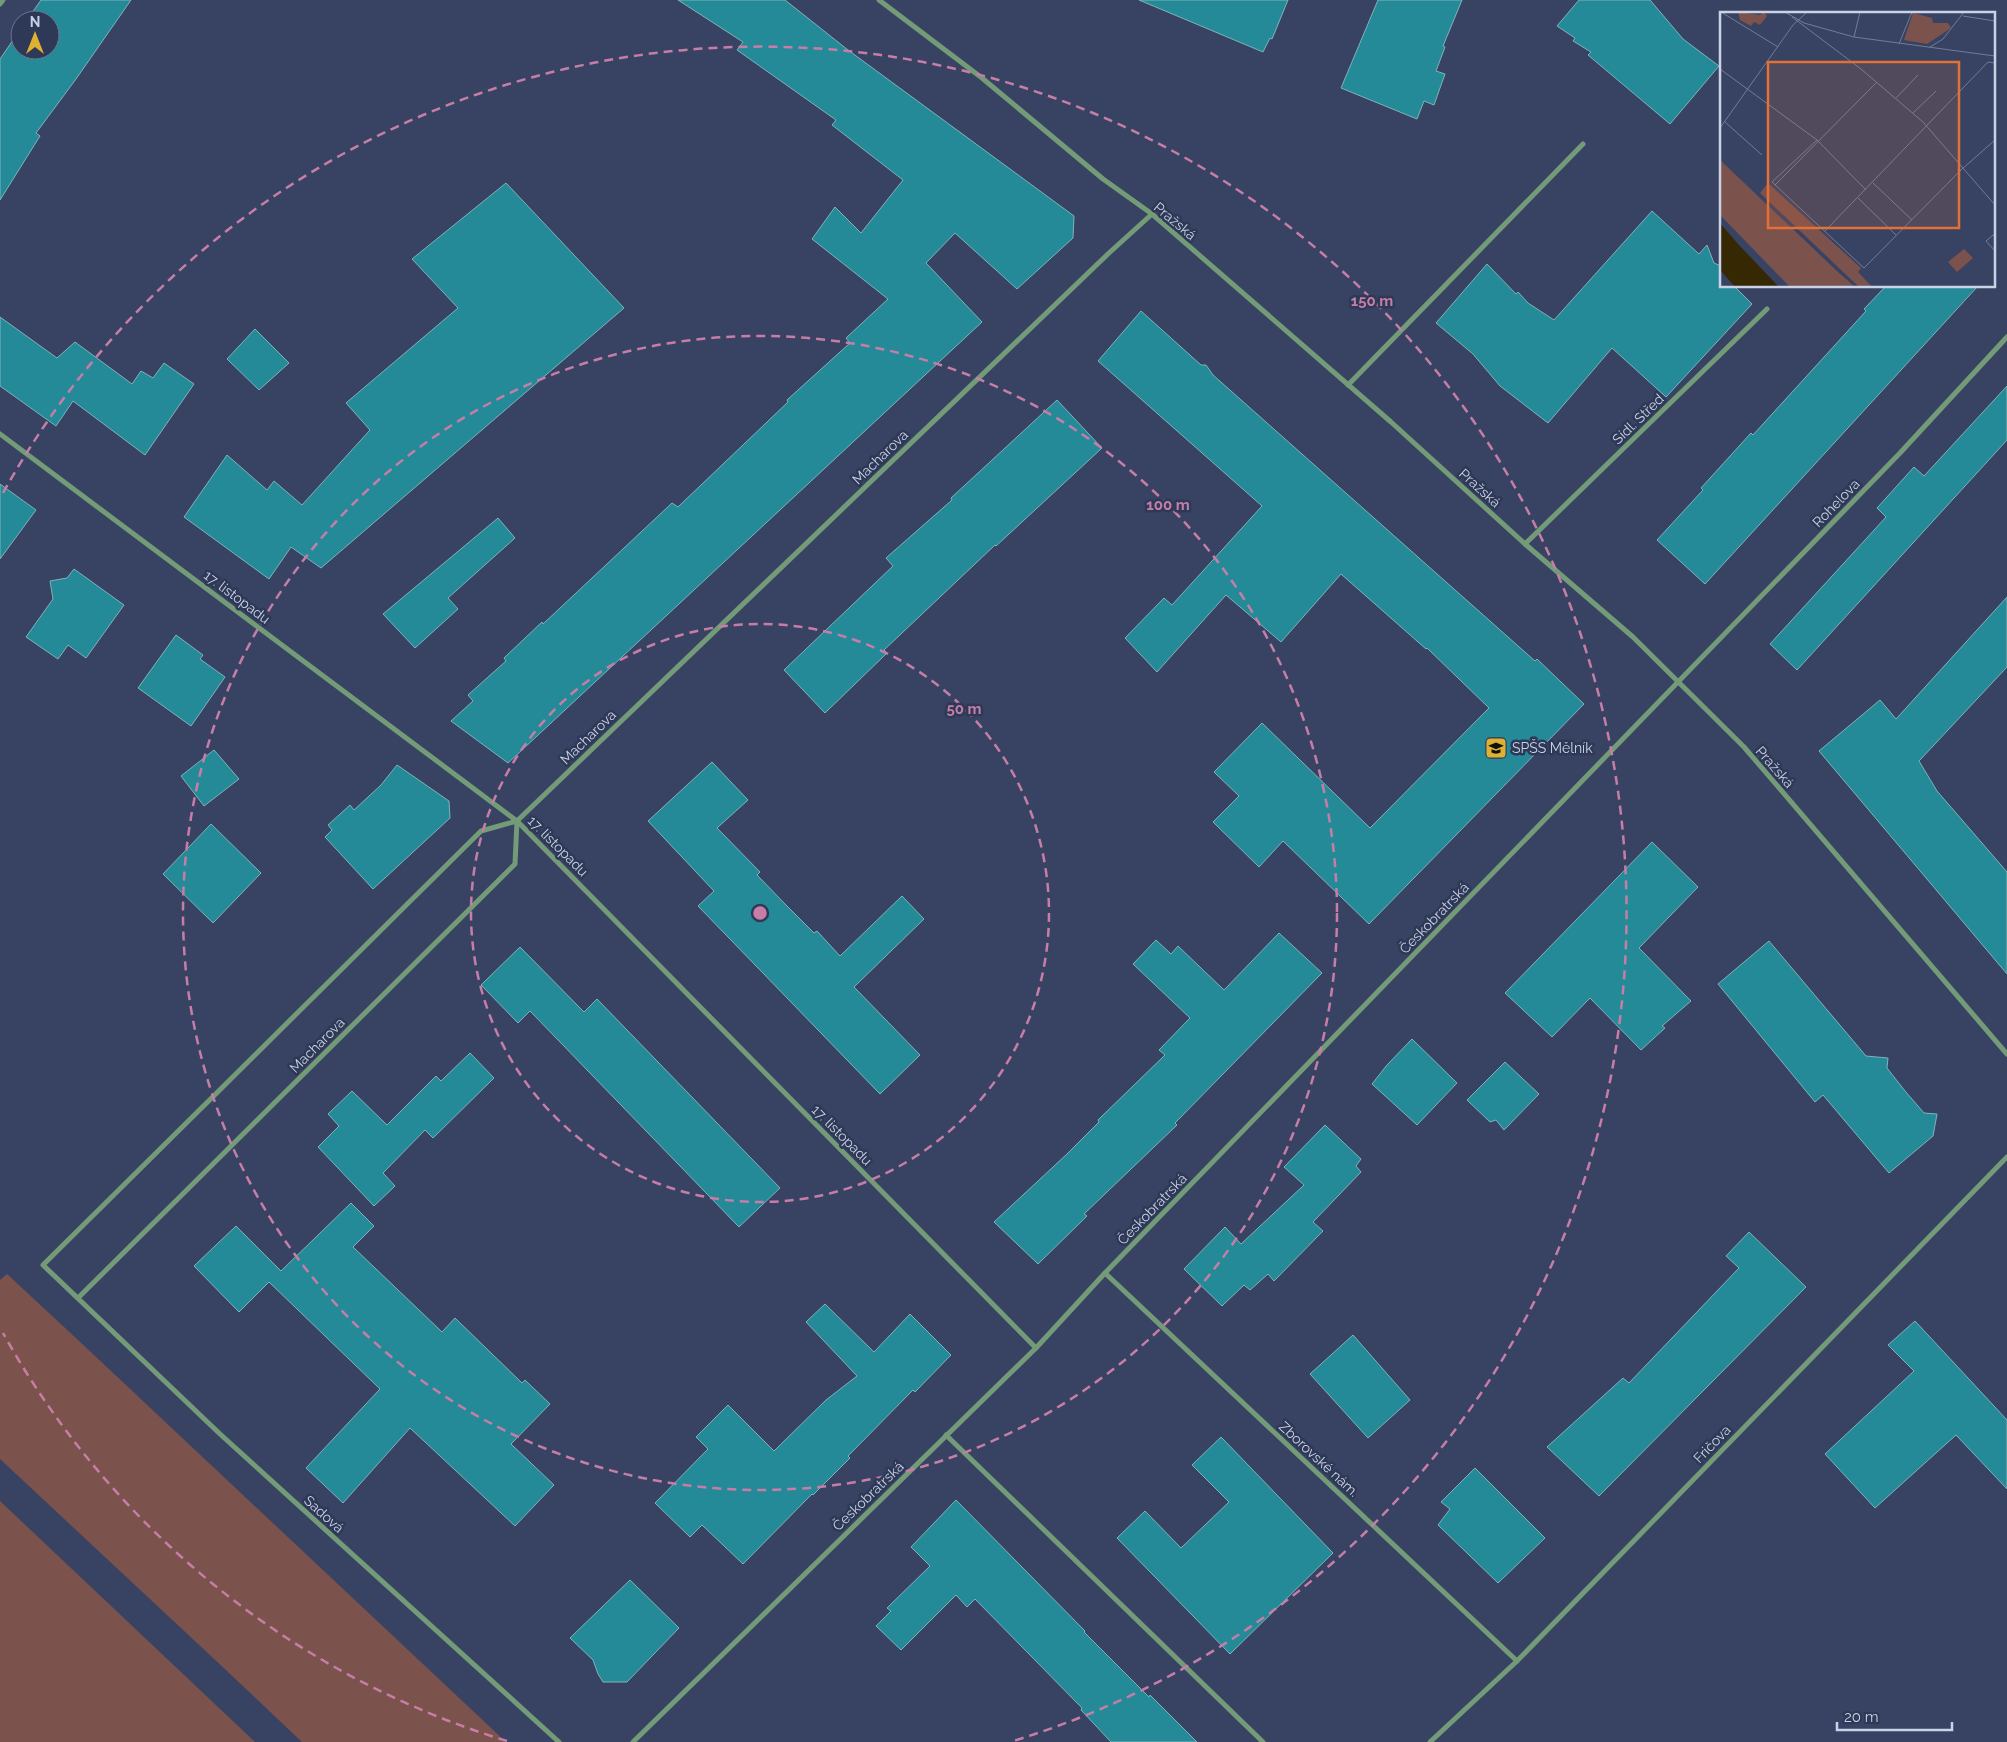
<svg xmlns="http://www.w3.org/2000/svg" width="2007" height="1742" viewBox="0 0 2007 1742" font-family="Raleway,sans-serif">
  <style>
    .green { fill: #7c524c }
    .building { fill: #248a97; stroke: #7fb3bb }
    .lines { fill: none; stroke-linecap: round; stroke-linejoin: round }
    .street { stroke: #739b78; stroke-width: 5 }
    .ring { fill: none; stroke: #c67ea7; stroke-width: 2.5; stroke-dasharray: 9 6 }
    .labels { text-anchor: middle; stroke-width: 5; stroke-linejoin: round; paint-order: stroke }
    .street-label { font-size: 14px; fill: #cad2e5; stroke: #2e3957 }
    .poi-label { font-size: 14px; fill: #cad2e5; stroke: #2e3957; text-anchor: start }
    .inset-road { fill: none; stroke: #727c97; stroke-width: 1 }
    .view { fill: #e27137; fill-opacity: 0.15; stroke: #e27137; stroke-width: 2.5 }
    .inset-edge { fill: none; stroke: #cad2e5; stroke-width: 2.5 }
    .centre { fill: #c67ea7; stroke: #2e3957; stroke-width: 2.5 }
    .ring-label { font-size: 15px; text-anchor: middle; font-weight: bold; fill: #c67ea7; stroke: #2e3957; stroke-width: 5; stroke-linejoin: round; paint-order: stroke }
  </style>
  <rect width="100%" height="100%" fill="#384363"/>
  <g class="green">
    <path d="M 7,1274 L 78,1340 L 506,1742 L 302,1742 L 227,1671 L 0,1459 L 0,1280 Z"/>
    <path d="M 0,1501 L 255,1742 L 0,1742 Z"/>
  </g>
  <g class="building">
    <path d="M 41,0 L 131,0 L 76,79 L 36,133 L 40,136 L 0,200 L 0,59 L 20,30 L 20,50 L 50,50 L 50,20 L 27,20 Z"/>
    <path d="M 678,0 L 785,0 L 848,50 L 1074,216 L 1073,238 L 1017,289 L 955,233 L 926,263 L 982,322 L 508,763 L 451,721 L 473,701 L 468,695 L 506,661 L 504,658 L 542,622 L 543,624 L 672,503 L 678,507 L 788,402 L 787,400 L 850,343 L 846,338 L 888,299 L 812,239 L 835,207 L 861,233 L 903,180 L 832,125 L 836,120 L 737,50 L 743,42 Z"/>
    <path d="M 1139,0 L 1288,0 L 1272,39 L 1270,38 L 1263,52 Z"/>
    <path d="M 1378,0 L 1462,0 L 1443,46 L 1445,47 L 1436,71 L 1445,74 L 1434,105 L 1424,101 L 1417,119 L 1341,88 Z"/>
    <path d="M 1579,0 L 1650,0 L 1683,39 L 1719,66 L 1670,124 L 1588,55 L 1591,52 L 1573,41 L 1575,38 L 1557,26 Z"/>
    <path d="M 506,183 L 624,308 L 321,568 L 291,547 L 269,579 L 184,517 L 227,455 L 267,490 L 274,481 L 302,505 L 370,430 L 346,403 L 458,308 L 412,259 Z"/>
    <path d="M 1652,211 L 1699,254 L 1707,245 L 1714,263 L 1721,266 L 1721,286 L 1734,286 L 1752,304 L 1666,397 L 1612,348 L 1548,423 L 1500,386 L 1473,354 L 1436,323 L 1487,264 L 1516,294 L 1518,292 L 1528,303 L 1554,320 Z"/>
    <path d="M 1886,286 L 1978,286 L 1705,584 L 1657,540 L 1703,490 L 1701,488 L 1751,433 L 1753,435 L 1866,311 L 1864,309 Z"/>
    <path d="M 1141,311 L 1201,365 L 1206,365 L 1213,375 L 1535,661 L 1537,659 L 1584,704 L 1369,924 L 1283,841 L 1259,867 L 1213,822 L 1239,796 L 1214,772 L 1262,723 L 1370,828 L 1489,708 L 1427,648 L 1426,649 L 1341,574 L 1281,642 L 1226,595 L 1157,672 L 1125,638 L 1164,598 L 1172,605 L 1262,506 L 1098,361 Z"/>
    <path d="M 0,317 L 57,358 L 75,342 L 132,384 L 141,371 L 153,378 L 164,363 L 194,384 L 145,455 L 73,401 L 56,426 L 0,386 Z"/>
    <path d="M 255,329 L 289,363 L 259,390 L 227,359 Z"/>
    <path d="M 2007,386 L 2007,440 L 1797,670 L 1770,644 L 1886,517 L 1877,508 L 1914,467 L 1924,476 Z"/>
    <path d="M 1057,400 L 1102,448 L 996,546 L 995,545 L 884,650 L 887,653 L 825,713 L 784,670 L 893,566 L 886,558 L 952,500 L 951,498 Z"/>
    <path d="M 0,484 L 36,510 L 0,559 Z"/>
    <path d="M 498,518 L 515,538 L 448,598 L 458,609 L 415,648 L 383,614 Z"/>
    <path d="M 74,569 L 124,605 L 86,658 L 68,645 L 58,659 L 26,637 L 53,599 L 50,581 L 67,578 Z"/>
    <path d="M 2007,597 L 2007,667 L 1919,761 L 1937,791 L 2007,872 L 2007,974 L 1819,751 L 1880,700 L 1896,719 Z"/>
    <path d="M 176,635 L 203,655 L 200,659 L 225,677 L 191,726 L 138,688 Z"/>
    <path d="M 214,750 L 239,779 L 204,806 L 181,776 Z"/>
    <path d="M 712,762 L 748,800 L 717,828 L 760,872 L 757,875 L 786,905 L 814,933 L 817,931 L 840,956 L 902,896 L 924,919 L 854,987 L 920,1055 L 880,1094 L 698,906 L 714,891 L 648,821 Z"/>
    <path d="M 397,765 L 449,801 L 450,818 L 373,889 L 325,837 L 332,830 L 328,825 L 350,805 L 354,810 L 381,785 Z"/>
    <path d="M 211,824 L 261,873 L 213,923 L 163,874 Z"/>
    <path d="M 1652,842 L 1698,887 L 1639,948 L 1691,1001 L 1662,1026 L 1665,1028 L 1641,1050 L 1590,998 L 1552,1037 L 1505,993 Z"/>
    <path d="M 1279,933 L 1322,973 L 1175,1123 L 1177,1125 L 1084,1214 L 1087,1216 L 1038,1264 L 994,1222 L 1067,1154 L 1099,1122 L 1098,1120 L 1165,1055 L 1159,1050 L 1190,1018 L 1133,964 L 1156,940 L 1171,954 L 1178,946 L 1224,990 Z"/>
    <path d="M 1769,941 L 1866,1056 L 1888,1058 L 1887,1068 L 1905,1091 L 1924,1113 L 1937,1114 L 1933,1136 L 1889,1173 L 1823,1095 L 1815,1102 L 1718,984 Z"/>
    <path d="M 520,947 L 584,1012 L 597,999 L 780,1188 L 739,1227 L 530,1011 L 518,1023 L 481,985 Z"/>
    <path d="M 1412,1039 L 1457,1083 L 1417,1125 L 1372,1084 L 1387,1065 Z"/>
    <path d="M 470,1053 L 494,1078 L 433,1138 L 425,1130 L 383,1173 L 395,1186 L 374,1206 L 318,1147 L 339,1126 L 328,1114 L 352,1091 L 387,1125 L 436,1076 L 441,1081 Z"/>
    <path d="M 1505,1062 L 1539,1094 L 1504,1130 L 1496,1120 L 1490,1122 L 1467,1100 Z"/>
    <path d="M 1325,1125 L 1361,1159 L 1356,1166 L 1361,1172 L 1313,1222 L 1323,1231 L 1274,1281 L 1268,1274 L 1250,1290 L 1244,1285 L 1222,1306 L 1184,1269 L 1225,1227 L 1241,1244 L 1304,1185 L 1284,1167 Z"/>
    <path d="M 351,1203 L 374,1226 L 353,1247 L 442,1332 L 455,1318 L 522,1383 L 525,1380 L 550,1404 L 511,1444 L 554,1485 L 515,1526 L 410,1428 L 343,1503 L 306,1468 L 380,1389 L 269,1282 L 239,1312 L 194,1266 L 236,1226 L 281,1271 Z"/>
    <path d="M 1749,1232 L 1806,1287 L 1599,1496 L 1547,1447 L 1623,1378 L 1629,1383 L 1739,1268 L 1726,1256 Z"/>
    <path d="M 825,1304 L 874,1352 L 910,1314 L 951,1355 L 915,1392 L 913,1390 L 848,1456 L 850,1458 L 813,1495 L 812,1494 L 743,1564 L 702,1525 L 690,1537 L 655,1503 L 708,1449 L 696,1437 L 728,1405 L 774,1451 L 826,1400 L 857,1376 L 806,1322 Z"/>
    <path d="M 1915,1321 L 2007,1420 L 2007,1489 L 1956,1435 L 1875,1508 L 1825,1454 L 1914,1371 L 1888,1345 Z"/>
    <path d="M 1353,1335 L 1410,1400 L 1368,1438 L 1310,1374 Z"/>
    <path d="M 1221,1437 L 1333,1553 L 1230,1654 L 1117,1538 L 1145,1511 L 1181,1548 L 1229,1502 L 1192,1465 Z"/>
    <path d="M 1475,1468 L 1545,1538 L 1498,1583 L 1438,1525 L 1450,1509 L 1441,1502 Z"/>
    <path d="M 956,1500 L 1085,1631 L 1084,1632 L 1149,1697 L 1150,1695 L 1197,1742 L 1111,1742 L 1081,1710 L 1082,1708 L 975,1599 L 967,1607 L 956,1595 L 901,1650 L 876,1626 L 891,1611 L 887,1608 L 930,1566 L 911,1547 Z"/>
    <path d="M 630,1580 L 679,1628 L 627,1682 L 603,1682 L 598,1674 L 593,1660 L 570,1638 Z"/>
  </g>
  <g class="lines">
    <g class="street">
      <path d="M 879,0 L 982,78 L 1103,179 L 1152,214 L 1391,422 L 1525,544 L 1633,637 L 1744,747 L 2007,1054"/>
      <path d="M 0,4 L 3,0"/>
      <path d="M 1348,385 L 1583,144"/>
      <path d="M 0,434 L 517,821 L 1036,1348"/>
      <path d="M 1525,544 L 1767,309"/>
      <path d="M 517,821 L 481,831 L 43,1265 L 220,1434 L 559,1742"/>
      <path d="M 1105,1273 L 1517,1661"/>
      <path d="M 78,1298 L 515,864 L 517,821 L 1109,253 L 1152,214"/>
      <path d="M 946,1435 L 1263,1742"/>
      <path d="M 633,1742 L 1036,1348 L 1105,1273 L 1900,453 L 2007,337"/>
      <path d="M 1430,1742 L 1517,1661 L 2007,1157"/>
    </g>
  </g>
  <g class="ring">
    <circle cx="760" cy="913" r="289"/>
    <circle cx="760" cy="913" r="577"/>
    <path d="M507 1741A866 866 0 0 1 3 1333M3 493A866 866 0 1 1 1013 1741"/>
  </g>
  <defs>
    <g id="school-square" transform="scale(1.125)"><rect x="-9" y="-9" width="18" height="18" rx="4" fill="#deb133" stroke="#2e3957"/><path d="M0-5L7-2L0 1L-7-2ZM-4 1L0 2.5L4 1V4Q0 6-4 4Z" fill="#111"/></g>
  </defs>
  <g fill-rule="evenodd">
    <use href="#school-square" x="1496" y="748"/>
  </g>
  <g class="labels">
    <g class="street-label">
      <text transform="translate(1175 221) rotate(40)" y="5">Pražská</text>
      <text transform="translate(1638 419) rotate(-44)" y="5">Sídl. Střed</text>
      <text transform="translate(880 457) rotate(-44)" y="5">Macharova</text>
      <text transform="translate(1480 488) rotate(42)" y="5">Pražská</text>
      <text transform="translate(1836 503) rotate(-46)" y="5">Rohelova</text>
      <text transform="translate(237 597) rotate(37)" y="5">17. listopadu</text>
      <text transform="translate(588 737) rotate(-44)" y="5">Macharova</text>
      <text transform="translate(1775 767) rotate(49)" y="5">Pražská</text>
      <text transform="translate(558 846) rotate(45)" y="5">17. listopadu</text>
      <text transform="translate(1434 918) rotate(-46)" y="5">Českobratrská</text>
      <text transform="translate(317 1045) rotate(-45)" y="5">Macharova</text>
      <text transform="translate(842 1135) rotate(45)" y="5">17. listopadu</text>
      <text transform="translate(1152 1209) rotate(-46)" y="5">Českobratrská</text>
      <text transform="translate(1712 1444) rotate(-46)" y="5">Fričova</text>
      <text transform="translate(1319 1459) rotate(43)" y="5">Zborovské nám.</text>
      <text transform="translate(868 1496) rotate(-44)" y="5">Českobratrská</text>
      <text transform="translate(324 1514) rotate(42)" y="5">Sadová</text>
    </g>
    <g class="poi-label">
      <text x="1512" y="753">SPŠS Mělník</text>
    </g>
  </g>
  <g transform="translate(1720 12)">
    <rect width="275" height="275" fill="#384363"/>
    <path d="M 18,0 L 40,3 L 44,0 L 47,4 L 40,13 L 34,10 L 31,14 L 20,8 ZM 193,1 L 212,6 L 213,11 L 228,11 L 231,16 L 207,32 L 184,28 ZM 0,148 L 118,260 L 135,275 L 70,275 L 0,203 ZM 48,171 L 141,256 L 138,260 L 152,275 L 139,275 L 40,181 ZM 244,237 L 253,246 L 237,260 L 228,250 Z" fill="#7c524c"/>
    <path d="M 0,211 L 18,232 L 59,275 L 15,275 L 0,258 Z" fill="#352803"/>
    <path class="inset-road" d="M 1,0 L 58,35M 65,0 L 84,11 L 134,25 L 275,44M 243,4 L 275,9M 72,5 L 141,57 L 203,110 L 275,193M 134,25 L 140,0M 179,32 L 192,0M 210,35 L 223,27 L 244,0M 0,57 L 97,128 L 146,178M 176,86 L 198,63M 193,101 L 216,79M 5,110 L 42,143M 0,116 L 73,13 L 86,1M 97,128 L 52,170 L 144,256 L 241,158 L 275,128M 153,171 L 192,208M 55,173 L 157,70M 138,186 L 176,223M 105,219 L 268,50 L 275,51M 275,225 L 273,223 L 266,229 L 275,239"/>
    <path class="view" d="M 48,50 L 239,50 L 239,216 L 48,216 Z"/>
    <rect width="275" height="275" class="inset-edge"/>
  </g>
  <circle cx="760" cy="913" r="8" class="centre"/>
  <g class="ring-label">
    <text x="1372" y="306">150 m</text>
    <text x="1168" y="510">100 m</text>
    <text x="964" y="714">50 m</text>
  </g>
  <g transform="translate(35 35)"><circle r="24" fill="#2e3957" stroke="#6c7690"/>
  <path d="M0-4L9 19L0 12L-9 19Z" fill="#deb133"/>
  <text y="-8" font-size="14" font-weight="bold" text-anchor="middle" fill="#cad2e5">N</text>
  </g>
  <path d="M1837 1722v8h115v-8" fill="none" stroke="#cad2e5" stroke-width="2.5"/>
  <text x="1844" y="1722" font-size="15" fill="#cad2e5" stroke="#2e3957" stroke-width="4" paint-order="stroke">20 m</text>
</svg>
